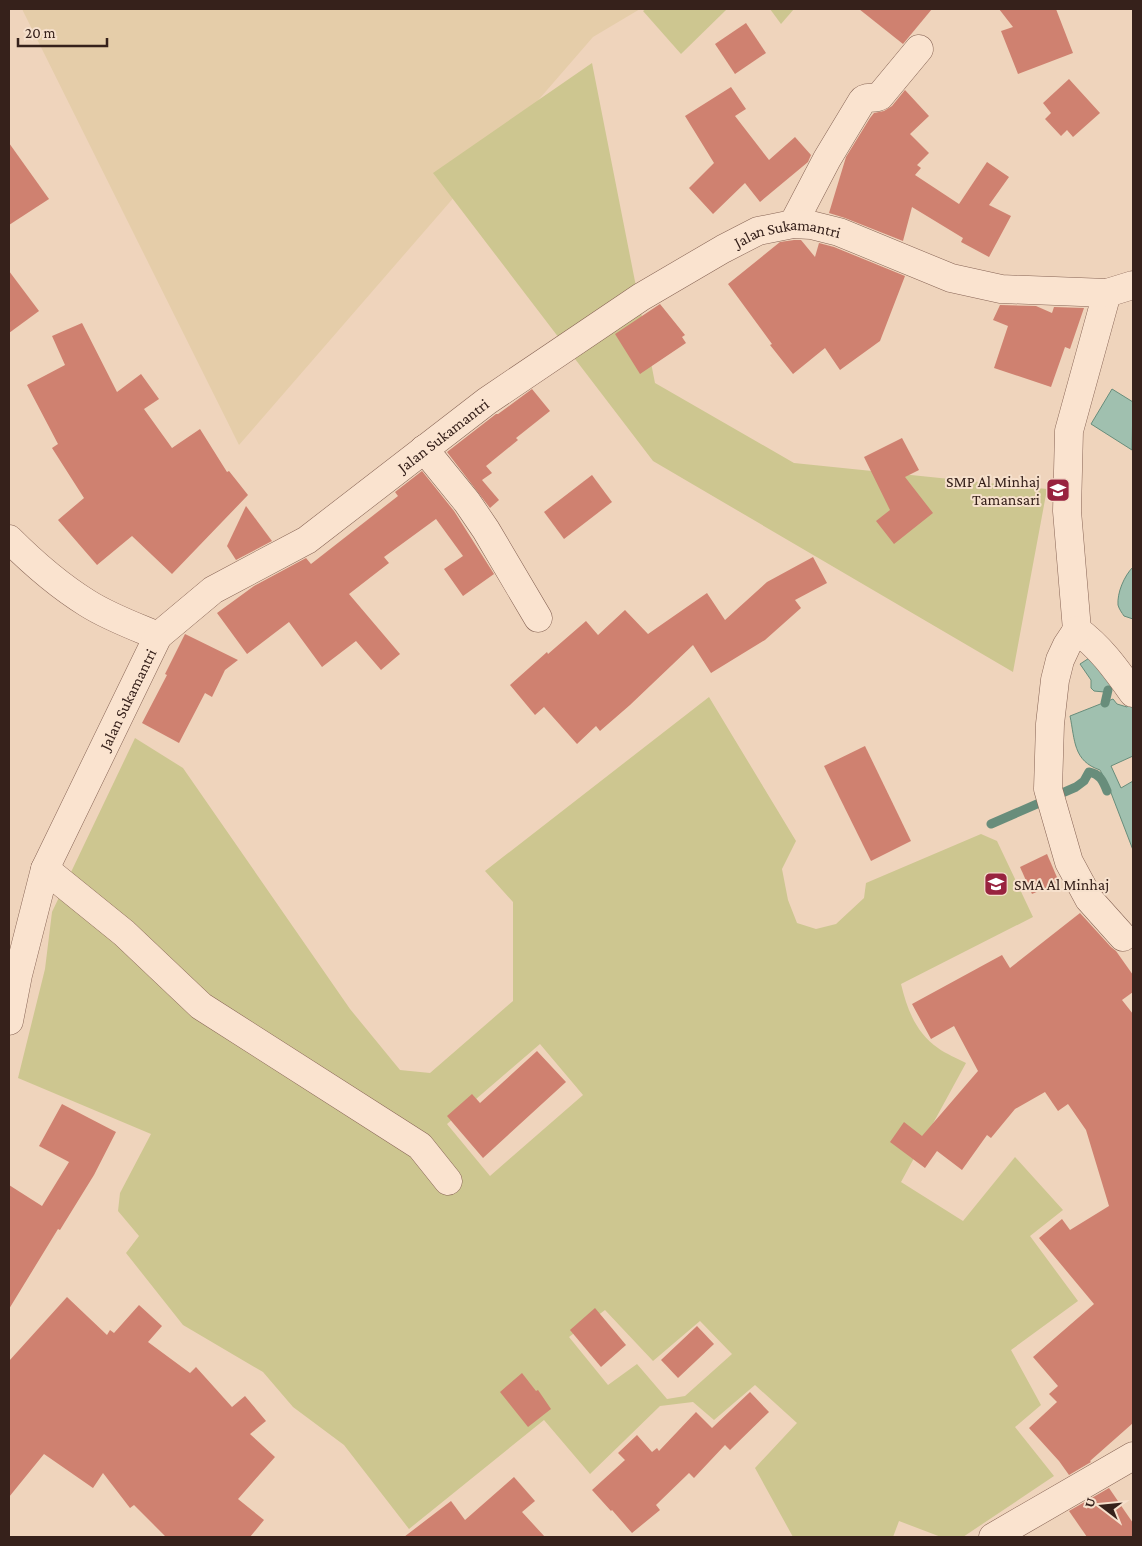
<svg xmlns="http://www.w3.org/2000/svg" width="1142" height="1546" viewBox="0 0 1142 1546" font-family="'Crimson Pro',serif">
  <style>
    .farmland { fill: #e5cda9 }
    .green { fill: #cdc690; fill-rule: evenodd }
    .water { fill: #a0c0af; stroke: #688d7b }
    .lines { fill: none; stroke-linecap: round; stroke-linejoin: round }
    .stream { stroke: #688d7b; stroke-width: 9 }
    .building { fill: #cf8170 }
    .minor-casing { stroke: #876455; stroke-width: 29 }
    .minor { stroke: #fae3cf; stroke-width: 28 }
    .labels { text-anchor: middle; stroke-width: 4; stroke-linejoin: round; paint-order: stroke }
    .street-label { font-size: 16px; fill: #36211b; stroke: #f6e0cc }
    .poi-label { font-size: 16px; fill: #36211b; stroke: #f6e0cc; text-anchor: end }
  </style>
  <rect width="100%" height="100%" fill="#efd4bc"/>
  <path class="farmland" d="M 22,9 L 640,9 L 593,37 L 239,445 Z"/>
  <g class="green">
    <path d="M 646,9 L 727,9 L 681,54 L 643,11 Z"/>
    <path d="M 770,9 L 794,9 L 781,24 Z"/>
    <path d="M 592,63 L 655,383 L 794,463 L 1047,489 L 1013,672 L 653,461 L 433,173 Z"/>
    <path d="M 709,697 L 796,841 L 782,869 L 788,900 L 797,923 L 816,929 L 836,924 L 864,898 L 866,883 L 981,834 L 997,841 L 1033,917 L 901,984 C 907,1009 916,1033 938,1048 C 946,1054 957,1058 966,1063 L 901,1182 L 963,1221 L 1015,1157 L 1063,1210 L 1030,1236 L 1078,1301 L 1011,1350 L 1041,1405 L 1015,1427 L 1054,1476 L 963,1537 L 941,1537 L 899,1521 L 893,1537 L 793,1537 L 755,1468 L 797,1423 L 755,1385 L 714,1420 L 693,1402 L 660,1406 L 590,1474 L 544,1420 L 409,1529 L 344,1445 L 293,1407 L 263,1372 L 183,1325 L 126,1253 L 139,1236 L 118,1211 L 120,1193 L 151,1134 L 18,1078 L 45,969 L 52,912 L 135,738 L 183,768 L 350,1009 L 400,1070 L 430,1073 L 513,1001 L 513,902 L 485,871 ZM 540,1044 L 583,1095 L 490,1176 L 447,1124 ZM 605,1310 L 653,1361 L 700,1321 L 732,1354 L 685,1396 L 667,1399 L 637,1364 L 608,1385 L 569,1337 Z"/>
  </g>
  <g class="water">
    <path d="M 1112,389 L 1133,402 L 1132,450 L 1091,424 Z"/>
    <path d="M 1133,567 L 1133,619 L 1124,616 C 1122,613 1119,609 1118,605 C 1117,593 1124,576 1133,567 Z"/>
    <path d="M 1097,653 L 1118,685 L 1104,692 L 1094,691 L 1091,688 L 1091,680 L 1080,664 Z"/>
    <path d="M 1113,699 L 1117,704 L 1127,707 L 1129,701 L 1133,704 L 1133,756 L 1111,766 L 1121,788 L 1133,781 L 1133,850 L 1108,785 L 1100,770 C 1073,761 1075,740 1070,716 Z"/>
  </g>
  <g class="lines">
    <g class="stream">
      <path d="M 1105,703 L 1108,690"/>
      <path d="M 991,824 L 1076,787 L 1084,781 L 1089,772 C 1100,774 1103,781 1107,791"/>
    </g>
  </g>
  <g class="building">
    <path d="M 859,9 L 932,9 L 903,44 Z"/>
    <path d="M 999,9 L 1056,9 L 1073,53 L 1018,74 L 1001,31 L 1013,27 Z"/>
    <path d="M 746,23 L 766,53 L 735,74 L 715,44 Z"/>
    <path d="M 1069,79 L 1100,113 L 1073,137 L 1067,130 L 1061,136 L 1045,119 L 1051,113 L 1043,103 Z"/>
    <path d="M 731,87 L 746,109 L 735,116 L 769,160 L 795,137 L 811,155 L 808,162 L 760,202 L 745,183 L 713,214 L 689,188 L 714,163 L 685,116 Z"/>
    <path d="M 905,90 L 929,116 L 910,134 L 929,153 L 917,165 L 921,168 L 915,175 L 959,204 L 987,162 L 1009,177 L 989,205 L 1011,216 L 989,257 L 961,242 L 963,238 L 912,207 L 903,241 L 845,218 L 829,213 L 846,157 L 870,118 L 874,113 L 884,111 L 892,106 Z"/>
    <path d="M 9,143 L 49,199 L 9,225 Z"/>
    <path d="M 794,240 L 801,240 L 815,257 L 819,243 L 834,247 L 905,276 L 880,341 L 840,370 L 825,348 L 793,374 L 770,345 L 772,344 L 728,284 L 780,242 Z"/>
    <path d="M 9,271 L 39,311 L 9,333 Z"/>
    <path d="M 660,304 L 685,335 L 682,337 L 686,343 L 640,374 L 615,334 Z"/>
    <path d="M 1000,305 L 1036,306 L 1052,313 L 1054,307 L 1084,308 L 1070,349 L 1065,347 L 1051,387 L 994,368 L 1008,326 L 993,320 Z"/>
    <path d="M 82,323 L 117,392 L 141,374 L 159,399 L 144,409 L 172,448 L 200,429 L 227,472 L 229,471 L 248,495 L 172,574 L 132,536 L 97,565 L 58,520 L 84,498 L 52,448 L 58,444 L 27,385 L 65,365 L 52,336 Z"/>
    <path d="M 532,389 L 550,411 L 516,438 L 518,440 L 486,466 L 492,473 L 482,480 L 499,500 L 490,508 L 447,452 L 496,414 L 498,414 Z"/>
    <path d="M 902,438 L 919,470 L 905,477 L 933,513 L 894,544 L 876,521 L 890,510 L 864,457 Z"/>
    <path d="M 422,471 L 454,511 L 494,574 L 463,596 L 444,569 L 463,556 L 436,519 L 384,557 L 389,563 L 349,594 L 400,654 L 381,670 L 356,641 L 322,667 L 289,622 L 247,654 L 217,613 L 254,586 L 306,558 L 311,564 L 398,496 L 395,492 Z"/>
    <path d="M 592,475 L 612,502 L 564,539 L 544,512 Z"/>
    <path d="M 246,506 L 272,541 L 236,560 L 227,546 Z"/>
    <path d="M 813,557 L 827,583 L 795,600 L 801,608 L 765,640 L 711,673 L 693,645 L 630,705 L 600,731 L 596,726 L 577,744 L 544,707 L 535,715 L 510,685 L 547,652 L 548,654 L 586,621 L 598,635 L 625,610 L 648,634 L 707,593 L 725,620 L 767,582 Z"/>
    <path d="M 185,634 L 238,660 L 225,670 L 212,697 L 205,693 L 179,743 L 142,723 L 167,675 L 165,674 Z"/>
    <path d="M 865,746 L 911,841 L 871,861 L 824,766 Z"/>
    <path d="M 1047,854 L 1059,882 L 1032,894 L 1020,867 Z"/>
    <path d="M 1080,913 L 1111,947 L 1116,951 L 1133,975 L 1133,992 L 1122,1000 L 1133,1014 L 1133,1423 L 1090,1461 L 1091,1462 L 1069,1475 L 1059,1461 L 1029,1428 L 1057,1402 L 1049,1394 L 1058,1386 L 1033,1357 L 1094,1304 L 1039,1238 L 1062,1219 L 1070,1230 L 1109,1206 L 1086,1130 L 1068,1104 L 1058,1111 L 1045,1092 L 1015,1109 L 991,1138 L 987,1135 L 962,1170 L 937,1151 L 925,1168 L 890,1142 L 904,1122 L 922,1136 L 978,1071 L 954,1026 L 931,1039 L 912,1004 L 1002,955 L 1010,968 Z"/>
    <path d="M 537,1051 L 566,1082 L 483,1158 L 447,1116 L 472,1094 L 480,1103 Z"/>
    <path d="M 62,1104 L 116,1132 L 94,1175 L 60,1230 L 58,1229 L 9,1309 L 9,1185 L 42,1206 L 69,1162 L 39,1146 Z"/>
    <path d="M 67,1297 L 107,1335 L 110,1330 L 114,1333 L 139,1305 L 162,1326 L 148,1342 L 190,1373 L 196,1367 L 232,1407 L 245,1396 L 266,1421 L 250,1434 L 275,1457 L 238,1499 L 264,1520 L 250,1537 L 166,1537 L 134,1505 L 130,1508 L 103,1473 L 93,1488 L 44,1454 L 9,1497 L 9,1361 Z"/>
    <path d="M 595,1308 L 626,1345 L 601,1367 L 570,1330 Z"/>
    <path d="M 697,1326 L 714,1344 L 678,1378 L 661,1360 Z"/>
    <path d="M 522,1373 L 536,1391 L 538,1390 L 551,1409 L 528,1427 L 500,1392 Z"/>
    <path d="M 750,1392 L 769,1412 L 730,1450 L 725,1445 L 694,1478 L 689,1473 L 656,1505 L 660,1510 L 632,1533 L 612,1510 L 611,1511 L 592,1490 L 625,1460 L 618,1453 L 637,1435 L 652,1452 L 657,1448 L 659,1451 L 696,1412 L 712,1428 Z"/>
    <path d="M 514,1477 L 535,1501 L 522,1512 L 545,1537 L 404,1537 L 451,1501 L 465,1520 Z"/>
    <path d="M 1109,1488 L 1133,1523 L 1133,1537 L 1087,1537 L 1069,1511 Z"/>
  </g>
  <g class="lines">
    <g class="minor-casing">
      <g id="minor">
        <path d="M 793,224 L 827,159 L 862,101 C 866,95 874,100 880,96 L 919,49"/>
        <path d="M 1107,293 L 1069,431 L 1067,511 L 1077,630 C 1102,649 1115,668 1133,693"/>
        <path d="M 424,449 L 467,502 L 486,530 L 538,618"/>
        <path d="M 9,539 C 33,563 58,585 87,603 C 109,617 134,626 158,636"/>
        <path d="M 1077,630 L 1067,645 L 1060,660 L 1055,680 L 1050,724 L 1048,789 L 1069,862 L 1089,899 L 1123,937"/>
        <path d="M 45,869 L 124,933 L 201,1006 L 420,1146 L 448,1181"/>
        <path id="s1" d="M 9,1021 L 18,975 L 45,869 L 158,636 L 213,590 L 307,540 L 487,401 L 641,297 L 723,249 L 758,231 L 793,224 L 811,225 L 839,232 L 951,278 L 1001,289 L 1107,293 L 1133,285"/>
        <path d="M 993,1537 L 1133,1456"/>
      </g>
    </g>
    <use href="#minor" class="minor"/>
  </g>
  <defs>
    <g id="school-square" transform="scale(1.25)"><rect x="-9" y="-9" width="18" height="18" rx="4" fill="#98233f" stroke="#f6e0cc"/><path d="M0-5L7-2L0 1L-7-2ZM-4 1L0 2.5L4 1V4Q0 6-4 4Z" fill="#fff"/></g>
  </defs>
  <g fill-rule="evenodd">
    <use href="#school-square" x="1058" y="490"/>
    <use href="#school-square" x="996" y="884"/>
  </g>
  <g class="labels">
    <g class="street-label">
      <text dy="6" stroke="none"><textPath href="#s1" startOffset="1170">Jalan Sukamantri</textPath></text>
      <text dy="6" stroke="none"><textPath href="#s1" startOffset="765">Jalan Sukamantri</textPath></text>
      <text dy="6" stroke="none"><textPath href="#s1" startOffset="345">Jalan Sukamantri</textPath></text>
    </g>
    <g class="poi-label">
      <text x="1040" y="487">SMP Al Minhaj<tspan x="1040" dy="18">Tamansari</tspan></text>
      <text x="1014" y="890" text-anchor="start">SMA Al Minhaj</text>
    </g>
  </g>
  <rect width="1142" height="1546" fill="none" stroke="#36211b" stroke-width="20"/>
  <g transform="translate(1102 1506) rotate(286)" stroke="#f6e0cc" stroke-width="4" paint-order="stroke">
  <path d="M0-4L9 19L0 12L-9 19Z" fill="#36211b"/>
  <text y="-8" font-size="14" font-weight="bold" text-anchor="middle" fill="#36211b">U</text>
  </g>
  <path d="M18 38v8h89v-8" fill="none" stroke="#36211b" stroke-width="2.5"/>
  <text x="25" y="38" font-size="15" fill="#36211b" stroke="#f6e0cc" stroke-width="4" paint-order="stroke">20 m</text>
</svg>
